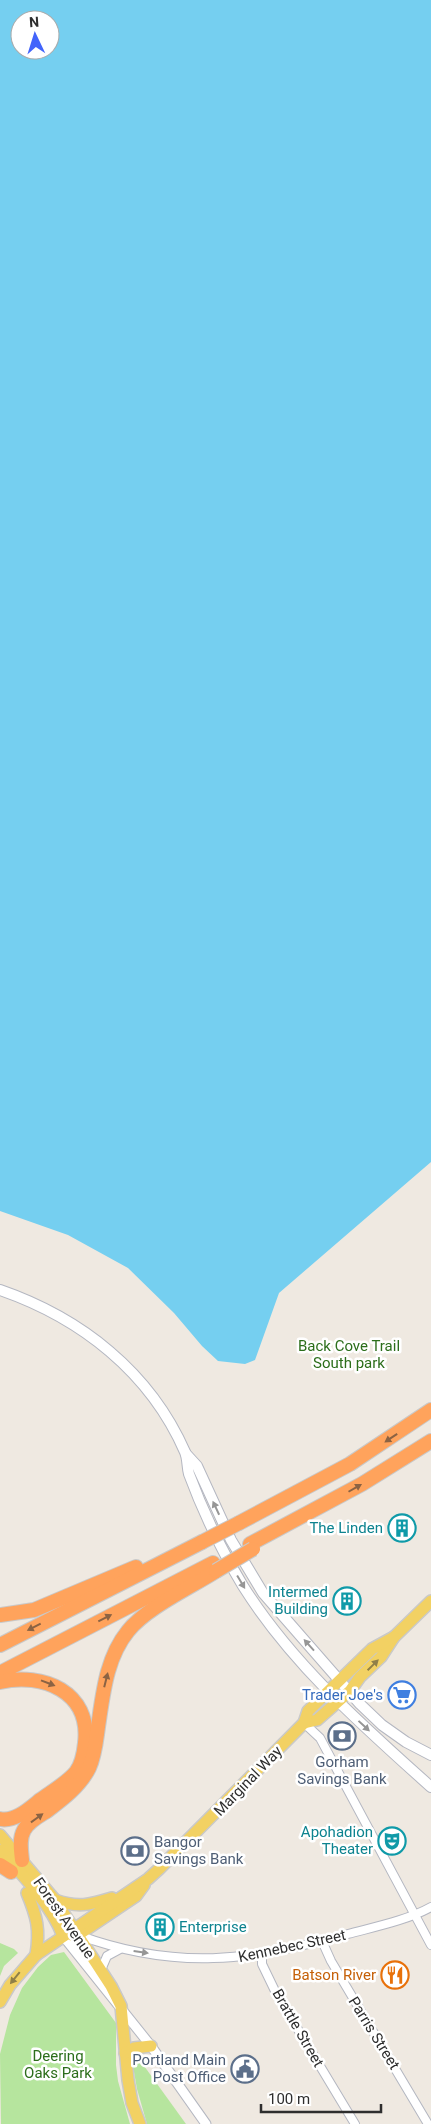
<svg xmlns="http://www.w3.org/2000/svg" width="431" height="2124" viewBox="0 0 431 2124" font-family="Roboto,sans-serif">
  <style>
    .green { fill: #b6e59e }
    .water { fill: #75cff0; fill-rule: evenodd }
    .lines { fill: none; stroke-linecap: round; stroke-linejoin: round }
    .minor-casing { stroke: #b4b7c1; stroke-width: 10 }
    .tertiary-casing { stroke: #b4b7c1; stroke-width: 11 }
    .secondary-casing { stroke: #b4b7c1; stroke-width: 12 }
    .primary-casing { stroke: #c9c9c9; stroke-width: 14 }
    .motorway-casing { stroke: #c9c9c9; stroke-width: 16 }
    .minor { stroke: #fff; stroke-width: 8 }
    .tertiary { stroke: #fff; stroke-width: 9 }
    .secondary { stroke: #fff; stroke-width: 10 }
    .primary { stroke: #f2d163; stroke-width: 11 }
    .motorway { stroke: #ffa35c; stroke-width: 14 }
    .motorway-bridge-casing { stroke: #c9c9c9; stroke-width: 16; stroke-linecap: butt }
    .motorway-bridge { stroke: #ffa35c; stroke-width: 14 }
    .oneway { fill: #8c6343 }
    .oneway2 { fill: #969696 }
    .oneway3 { fill: #908048 }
    .labels { text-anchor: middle; stroke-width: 5; stroke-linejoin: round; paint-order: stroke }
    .park-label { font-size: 15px; fill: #2c6e1b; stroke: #fff }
    .culture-label { font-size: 15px; fill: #0d838f; stroke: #fff; text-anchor: end }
    .shop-label { font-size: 15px; fill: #366cbe; stroke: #fff; text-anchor: end }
    .service-label { font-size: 15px; fill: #4e5e75; stroke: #fff }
    .street-label { font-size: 15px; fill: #2e2e2e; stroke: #fff }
    .food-label { font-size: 15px; fill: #c56008; stroke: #fff; text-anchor: end }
  </style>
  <rect width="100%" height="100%" fill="#efe9e1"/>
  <g class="green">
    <path d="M 0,1943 L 14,1949 L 18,1953 L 4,1966 L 0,1976 Z"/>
    <path d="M 64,1952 L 116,2023 L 116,2065 L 118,2081 L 130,2124 L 1,2124 L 0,2054 L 10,2015 L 22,1988 L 38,1967 L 51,1955 Z"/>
    <path d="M 134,2052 L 186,2124 L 147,2124 L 137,2089 L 131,2055 Z"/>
  </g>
  <path class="water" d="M 0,0 L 431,0 L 431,1162 L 279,1293 L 255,1360 L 245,1364 L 218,1361 L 202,1346 L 174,1313 L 128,1268 L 68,1235 L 0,1211 ZM 20,20 L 50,20 L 50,50 L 20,50 Z"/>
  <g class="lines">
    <g class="minor-casing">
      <g id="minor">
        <path d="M 304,1723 L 320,1738 L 431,1945"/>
        <path d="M 78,1935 C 176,1971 250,1961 348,1934 C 374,1927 408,1920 431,1907"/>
        <path d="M 322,1941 L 331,1961 L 428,2124"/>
        <path d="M 262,1955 L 262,1964 L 276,1993 L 355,2124"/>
        <path d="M 101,1970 L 107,1956 L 120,1949"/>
      </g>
    </g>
    <g class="tertiary-casing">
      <path id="tertiary" d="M 63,1936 L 151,2046 L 206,2124"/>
    </g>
    <g class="secondary-casing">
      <g id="secondary">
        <path d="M 0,1290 C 81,1318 150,1372 185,1452 C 188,1459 187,1467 189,1474 C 203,1512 222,1551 243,1586 C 292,1664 363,1726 431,1787"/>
        <path d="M 186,1454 L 197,1466 L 231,1540 L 263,1593 L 360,1704 L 382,1725 L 406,1742 L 431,1755"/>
      </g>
    </g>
    <g class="primary-casing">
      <g id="primary">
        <path d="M 304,1723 L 317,1720 L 350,1691 L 360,1677 L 381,1657 L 394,1637 L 431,1601"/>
        <path d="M 0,1835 L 55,1900 L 111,1986 L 121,2006 L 128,2080 L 132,2103 L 140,2124"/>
        <path d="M 0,1850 C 22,1874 52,1906 63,1936"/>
        <path d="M 27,1893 C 37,1917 40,1929 36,1955"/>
        <path d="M 55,1900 C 78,1908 89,1905 112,1898"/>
        <path d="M 72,1935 L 78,1935 L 136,1896 L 144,1885"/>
        <path d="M 0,2002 L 10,1985 L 36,1955 L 148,1879 L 159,1869 L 304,1723 L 308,1711 L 372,1649 L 394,1637"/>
        <path d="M 125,2053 L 134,2048 L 151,2046"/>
      </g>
    </g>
    <g class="motorway-casing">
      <g id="motorway">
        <path d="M 239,1523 L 350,1464 L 431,1410"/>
        <path d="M 250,1544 L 362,1484 L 431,1441"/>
        <path d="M 0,1615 L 34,1610 L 136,1567"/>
        <path d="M 0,1645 L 202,1542"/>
        <path d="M 0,1673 L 213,1563"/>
        <path d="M 0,1682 C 43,1672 91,1692 85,1743 C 84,1753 82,1764 76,1772 C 67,1783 51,1792 40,1800 C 29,1809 15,1822 0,1819"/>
        <path d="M 22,1860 C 21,1850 19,1839 24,1830 C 29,1821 39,1816 47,1811 C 63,1799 80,1786 89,1768 C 95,1755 96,1741 98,1727 C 103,1694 106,1658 128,1631 C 146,1608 191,1587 216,1571"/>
        <path d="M 0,1865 L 11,1872"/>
      </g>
    </g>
    <use href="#minor" class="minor"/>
    <use href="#tertiary" class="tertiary"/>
    <use href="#secondary" class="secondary"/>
    <use href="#primary" class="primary"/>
    <use href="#motorway" class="motorway"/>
    <g class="motorway-bridge-casing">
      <g id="motorway-bridge">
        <path d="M 202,1542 L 239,1523"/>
        <path d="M 216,1571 L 253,1549"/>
      </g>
    </g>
    <use href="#motorway-bridge" class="motorway-bridge"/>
  </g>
  <defs><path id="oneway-solid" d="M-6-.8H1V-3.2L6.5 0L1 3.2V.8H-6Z" transform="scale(1.25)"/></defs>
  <g class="oneway">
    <use href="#oneway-solid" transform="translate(391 1438) rotate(146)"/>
    <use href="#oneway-solid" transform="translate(355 1488) rotate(-30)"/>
    <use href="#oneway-solid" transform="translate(105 1618) rotate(-27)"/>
    <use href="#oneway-solid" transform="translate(34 1627) rotate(153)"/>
    <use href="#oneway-solid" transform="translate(106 1680) rotate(-76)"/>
    <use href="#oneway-solid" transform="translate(48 1683) rotate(21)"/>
    <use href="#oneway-solid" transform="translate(37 1818) rotate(-36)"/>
  </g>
  <g class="oneway2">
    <use href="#oneway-solid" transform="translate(216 1508) rotate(-115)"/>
    <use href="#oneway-solid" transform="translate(241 1582) rotate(59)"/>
    <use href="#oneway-solid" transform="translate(309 1645) rotate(-132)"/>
    <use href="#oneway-solid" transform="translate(364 1726) rotate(43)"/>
    <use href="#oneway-solid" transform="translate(141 1952) rotate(8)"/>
  </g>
  <g class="oneway3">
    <use href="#oneway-solid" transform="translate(373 1665) rotate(-44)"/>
    <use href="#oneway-solid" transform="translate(15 1978) rotate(129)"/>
  </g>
  <defs>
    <g id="building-ring" transform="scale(1.4375)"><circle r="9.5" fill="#fff" stroke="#0f9aa8" stroke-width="1.5"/><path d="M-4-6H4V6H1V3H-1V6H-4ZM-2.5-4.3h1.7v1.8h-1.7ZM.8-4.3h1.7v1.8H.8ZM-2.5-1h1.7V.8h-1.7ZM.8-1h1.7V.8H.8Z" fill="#0f9aa8"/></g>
    <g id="supermarket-ring" transform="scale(1.4375)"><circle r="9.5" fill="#fff" stroke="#3f7fe0" stroke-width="1.5"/><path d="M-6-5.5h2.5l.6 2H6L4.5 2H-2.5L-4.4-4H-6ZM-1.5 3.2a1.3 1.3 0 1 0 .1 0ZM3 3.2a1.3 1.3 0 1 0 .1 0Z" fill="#3f7fe0"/></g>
    <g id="bank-ring" transform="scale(1.4375)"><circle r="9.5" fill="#fff" stroke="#5c6f8a" stroke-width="1.5"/><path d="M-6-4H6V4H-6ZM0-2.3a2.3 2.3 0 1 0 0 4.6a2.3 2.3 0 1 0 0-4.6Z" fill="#5c6f8a"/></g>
    <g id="theatre-ring" transform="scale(1.4375)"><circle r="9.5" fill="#fff" stroke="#0f9aa8" stroke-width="1.5"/><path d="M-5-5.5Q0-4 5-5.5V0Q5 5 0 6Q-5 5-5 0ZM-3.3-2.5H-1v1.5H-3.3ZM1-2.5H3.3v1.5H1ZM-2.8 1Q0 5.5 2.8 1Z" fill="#0f9aa8"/></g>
    <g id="restaurant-ring" transform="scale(1.4375)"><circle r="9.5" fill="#fff" stroke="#e8710a" stroke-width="1.5"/><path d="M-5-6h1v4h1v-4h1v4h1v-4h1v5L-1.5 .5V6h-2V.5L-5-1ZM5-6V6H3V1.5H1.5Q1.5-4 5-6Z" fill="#e8710a"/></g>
    <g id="civic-ring" transform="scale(1.4375)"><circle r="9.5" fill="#fff" stroke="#5c6f8a" stroke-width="1.5"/><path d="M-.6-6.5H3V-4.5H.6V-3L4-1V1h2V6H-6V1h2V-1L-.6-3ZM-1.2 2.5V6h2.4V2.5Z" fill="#5c6f8a"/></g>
  </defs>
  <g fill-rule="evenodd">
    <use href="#building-ring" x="402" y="1528"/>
    <use href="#building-ring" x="347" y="1601"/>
    <use href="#supermarket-ring" x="402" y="1695"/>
    <use href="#bank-ring" x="342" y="1736"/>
    <use href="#theatre-ring" x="392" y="1841"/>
    <use href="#bank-ring" x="135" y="1851"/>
    <use href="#building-ring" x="160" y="1927"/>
    <use href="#restaurant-ring" x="395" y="1975"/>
    <use href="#civic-ring" x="245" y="2069"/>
  </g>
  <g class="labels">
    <g class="park-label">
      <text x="349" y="1351">Back Cove Trail<tspan x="349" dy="17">South park</tspan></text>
      <text x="58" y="2061">Deering<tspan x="58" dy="17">Oaks Park</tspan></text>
    </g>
    <g class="culture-label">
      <text x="383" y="1533">The Linden</text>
      <text x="328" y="1597">Intermed<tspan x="328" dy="17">Building</tspan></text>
      <text x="373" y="1837">Apohadion<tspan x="373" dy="17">Theater</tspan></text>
      <text x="179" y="1932" text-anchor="start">Enterprise</text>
    </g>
    <g class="shop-label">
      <text x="383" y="1700">Trader Joe's</text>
    </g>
    <g class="service-label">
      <text x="342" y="1767">Gorham<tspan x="342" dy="17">Savings Bank</tspan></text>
      <text x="154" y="1847" text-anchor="start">Bangor<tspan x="154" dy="17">Savings Bank</tspan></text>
      <text x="226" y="2065" text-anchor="end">Portland Main<tspan x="226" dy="17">Post Office</tspan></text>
    </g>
    <g class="street-label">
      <text transform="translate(248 1781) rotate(-46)" y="5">Marginal Way</text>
      <text transform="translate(64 1918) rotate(55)" y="5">Forest Avenue</text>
      <text transform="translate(292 1946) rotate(-12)" y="5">Kennebec Street</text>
      <text transform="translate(298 2028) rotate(60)" y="5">Brattle Street</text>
      <text transform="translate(374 2033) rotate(58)" y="5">Parris Street</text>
    </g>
    <g class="food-label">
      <text x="376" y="1980">Batson River</text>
    </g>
  </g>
  <g transform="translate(35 35) rotate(356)"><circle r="24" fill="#ffffff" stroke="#ababab"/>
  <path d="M0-4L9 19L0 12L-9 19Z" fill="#4264fb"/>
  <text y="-8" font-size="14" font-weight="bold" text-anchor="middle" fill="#2e2e2e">N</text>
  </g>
  <path d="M261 2104v8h120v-8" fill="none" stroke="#2e2e2e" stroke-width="2.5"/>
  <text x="268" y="2104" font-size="15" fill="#2e2e2e" stroke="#ffffff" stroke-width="4" paint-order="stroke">100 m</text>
</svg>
